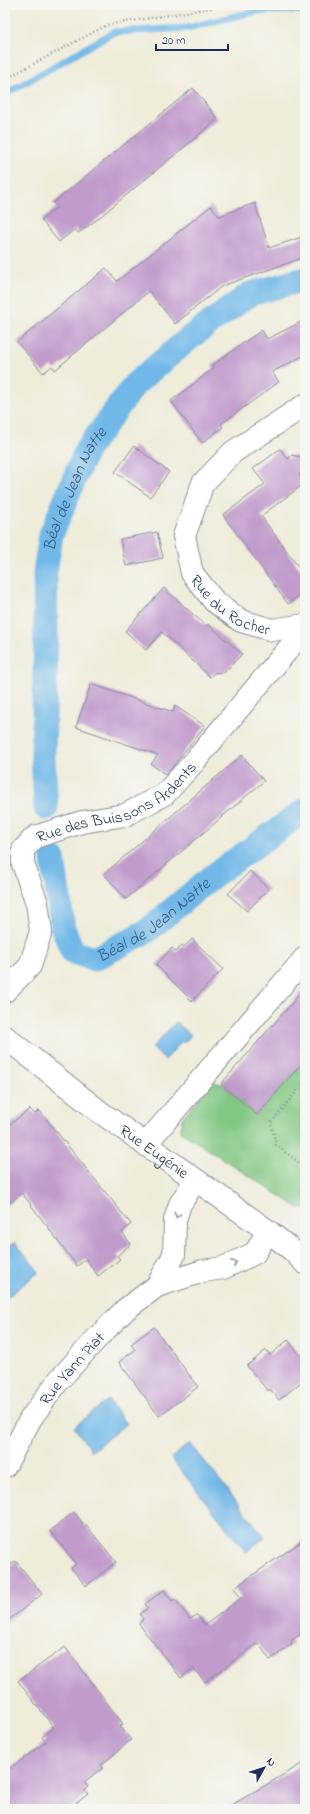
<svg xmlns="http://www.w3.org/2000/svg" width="310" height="1814" viewBox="0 0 310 1814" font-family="'Indie Flower',sans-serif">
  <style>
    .green { fill: #82c883; stroke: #4e7c70 }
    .water { fill: #70b8e8; stroke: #4674a3 }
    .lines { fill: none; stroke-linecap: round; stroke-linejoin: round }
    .stream { stroke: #70b8e8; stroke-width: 7 }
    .canal { stroke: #70b8e8; stroke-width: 25 }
    .building { fill: #c09bcc }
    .minor-casing { stroke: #858e9c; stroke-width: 24 }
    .path { stroke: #858e9c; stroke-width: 2.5; stroke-dasharray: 1 3; stroke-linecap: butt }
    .minor { stroke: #fff; stroke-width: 22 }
    .oneway { stroke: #8d97ae }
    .labels { text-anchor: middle; stroke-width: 3.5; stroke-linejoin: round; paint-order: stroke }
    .street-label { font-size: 16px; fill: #1b2f5e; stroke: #f6f6f2 }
    .water-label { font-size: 17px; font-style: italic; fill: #355887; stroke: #f6f6f2 }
  </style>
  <rect width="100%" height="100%" fill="#f6f6f2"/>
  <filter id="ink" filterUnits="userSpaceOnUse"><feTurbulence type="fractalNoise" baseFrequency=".025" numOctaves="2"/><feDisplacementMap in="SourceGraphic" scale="8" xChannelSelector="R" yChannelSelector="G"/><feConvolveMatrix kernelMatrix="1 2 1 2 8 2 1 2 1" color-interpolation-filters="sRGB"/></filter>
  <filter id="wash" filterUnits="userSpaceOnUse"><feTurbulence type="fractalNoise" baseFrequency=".012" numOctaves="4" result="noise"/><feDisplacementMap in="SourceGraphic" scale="16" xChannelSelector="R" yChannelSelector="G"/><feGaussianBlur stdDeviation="0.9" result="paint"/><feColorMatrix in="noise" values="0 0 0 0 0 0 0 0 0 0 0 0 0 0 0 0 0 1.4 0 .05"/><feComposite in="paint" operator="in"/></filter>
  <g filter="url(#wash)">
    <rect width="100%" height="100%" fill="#efecd9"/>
    <path class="green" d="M 305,1060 L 305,1207 L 299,1208 L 181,1132 L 182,1118 L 213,1082 L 221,1084 L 257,1115 Z"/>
    <g class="water">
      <path d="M 176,1022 L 191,1035 L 184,1043 L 182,1041 L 165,1060 L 152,1048 Z"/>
      <path d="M 15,1242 L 39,1272 L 5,1299 L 5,1251 Z"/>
      <path d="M 108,1400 L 126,1424 L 92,1451 L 74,1427 Z"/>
      <path d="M 190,1443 L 265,1537 L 246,1552 L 171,1458 Z"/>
    </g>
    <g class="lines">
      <path class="stream" d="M 5,94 L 114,32 L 187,28 L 257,11 L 305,10"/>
      <g class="canal">
        <path id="s1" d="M 46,808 L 43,757 L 46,636 L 45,572 L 51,535 L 86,451 L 135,384 L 192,336 L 250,294 L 305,279"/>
        <path id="s2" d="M 53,859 L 63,928 L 73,952 L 94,959 L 147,931 L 209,879 L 305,810"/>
      </g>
    </g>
    <g id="blocks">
      <g class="building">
        <path d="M 193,88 L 218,119 L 95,221 L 78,233 L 75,229 L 59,242 L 41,220 L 57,207 L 53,203 Z"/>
        <path d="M 255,203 L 269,248 L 305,236 L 305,257 L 222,286 L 175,324 L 149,291 L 55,370 L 52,366 L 43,373 L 17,342 L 106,268 L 117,281 L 211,206 L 219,216 Z"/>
        <path d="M 305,320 L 305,355 L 272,372 L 279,382 L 221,424 L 223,427 L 202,443 L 171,401 L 214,368 L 212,365 L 262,330 L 267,339 Z"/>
        <path d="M 134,446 L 169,472 L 150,497 L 115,472 Z"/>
        <path d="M 280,449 L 288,459 L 292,455 L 305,458 L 305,467 L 299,475 L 305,483 L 261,516 L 305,576 L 305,591 L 288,604 L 223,515 L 265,484 L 253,469 Z"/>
        <path d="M 157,532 L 163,558 L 126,566 L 120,539 Z"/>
        <path d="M 164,588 L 206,626 L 208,624 L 242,654 L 225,672 L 214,673 L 210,677 L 162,632 L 146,650 L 125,631 Z"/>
        <path d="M 91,684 L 173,712 L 175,706 L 205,726 L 166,775 L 151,764 L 158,755 L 76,727 Z"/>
        <path d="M 242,755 L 264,781 L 126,899 L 104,874 Z"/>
        <path d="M 250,871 L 269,889 L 247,911 L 228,894 Z"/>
        <path d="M 192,939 L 223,969 L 192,1001 L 156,965 L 172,948 L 176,952 L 182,945 L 184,947 Z"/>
        <path d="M 305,988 L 305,1060 L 257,1115 L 221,1084 Z"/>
        <path d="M 30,1109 L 35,1114 L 39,1110 L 131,1224 L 122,1232 L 131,1244 L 117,1256 L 120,1259 L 98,1276 L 86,1259 L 77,1266 L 22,1193 L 5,1207 L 5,1128 Z"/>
        <path d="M 154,1327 L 198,1387 L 159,1416 L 119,1362 L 135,1350 L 131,1344 Z"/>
        <path d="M 288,1340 L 305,1361 L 305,1379 L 279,1400 L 270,1389 L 268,1391 L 247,1366 L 266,1350 L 270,1355 Z"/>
        <path d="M 74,1512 L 84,1525 L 85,1524 L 116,1562 L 86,1586 L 71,1568 L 76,1564 L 50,1531 Z"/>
        <path d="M 305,1539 L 305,1631 L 291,1641 L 292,1644 L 270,1660 L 258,1643 L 205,1682 L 193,1668 L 181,1678 L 139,1624 L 143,1619 L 140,1614 L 148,1608 L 145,1604 L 164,1590 L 172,1601 L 175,1599 L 190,1619 L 197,1615 L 205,1625 L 241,1598 L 234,1588 Z"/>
        <path d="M 16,1561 L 42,1594 L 5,1623 L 5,1569 Z"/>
        <path d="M 65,1647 L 123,1724 L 120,1726 L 131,1740 L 101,1765 L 103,1768 L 84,1782 L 88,1787 L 84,1790 L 88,1794 L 69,1809 L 5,1809 L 5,1772 L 46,1742 L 42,1737 L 54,1728 L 18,1681 Z"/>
        <path d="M 305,1762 L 305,1809 L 225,1809 Z"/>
      </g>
    </g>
  </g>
  <g filter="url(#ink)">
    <use href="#blocks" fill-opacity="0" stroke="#858e9c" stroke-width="1"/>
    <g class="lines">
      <g class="minor-casing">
        <g id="minor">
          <path id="s3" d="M 305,405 L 233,452 L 203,483 L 184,536 L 192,573 L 214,601 L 241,621 L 272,630 L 305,625"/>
          <path id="s4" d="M 5,991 L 30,966 L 41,931 L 37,903 L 23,864 L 23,850 L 35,837 L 82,822 L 125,815 L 165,794 L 194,762 L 305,629"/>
          <path id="s5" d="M 5,1037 L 100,1112 L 268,1231 L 292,1250 L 305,1263"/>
          <path d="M 145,1145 L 305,958"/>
          <path d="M 157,1286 L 174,1255 L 175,1220 L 180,1204 L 195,1181"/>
          <path id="s6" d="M 5,1466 L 31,1418 L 59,1380 L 98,1337 L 126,1309 L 157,1286 L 203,1271 L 223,1268 L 255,1253 L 268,1231"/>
        </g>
      </g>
      <g class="path">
        <path d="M 5,79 L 107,25 L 230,5"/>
        <path d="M 305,1081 L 271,1123 L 276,1145 L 305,1167"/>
      </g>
      <use href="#minor" class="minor"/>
    </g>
    <defs><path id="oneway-chevron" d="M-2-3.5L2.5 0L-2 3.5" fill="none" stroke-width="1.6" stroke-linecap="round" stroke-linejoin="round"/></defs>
    <g class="oneway">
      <use href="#oneway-chevron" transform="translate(177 1215) rotate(105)"/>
      <use href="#oneway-chevron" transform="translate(234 1263) rotate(-27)"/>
    </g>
  </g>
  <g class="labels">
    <g class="street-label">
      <text dy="6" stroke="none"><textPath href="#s3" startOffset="275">Rue du Rocher</textPath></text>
      <text dy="6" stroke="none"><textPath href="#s4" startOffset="264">Rue des Buissons Ardents</textPath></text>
      <text dy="6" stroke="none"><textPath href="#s5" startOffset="188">Rue Eugénie</textPath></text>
      <text dy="6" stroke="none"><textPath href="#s6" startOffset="119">Rue Yann Piat</textPath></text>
    </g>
    <g class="water-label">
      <text dy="6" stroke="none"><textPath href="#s1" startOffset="325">Béal de Jean Natte</textPath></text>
      <text dy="6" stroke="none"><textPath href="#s2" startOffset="189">Béal de Jean Natte</textPath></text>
    </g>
  </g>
  <rect width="310" height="1814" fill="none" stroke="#f6f6f2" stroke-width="20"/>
  <g transform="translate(264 1768) rotate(51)" stroke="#f6f6f2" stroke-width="3" paint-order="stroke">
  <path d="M0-3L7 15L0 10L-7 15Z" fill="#1b2f5e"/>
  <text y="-6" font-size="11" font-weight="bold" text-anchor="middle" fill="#1b2f5e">N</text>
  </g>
  <path d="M156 44v6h72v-6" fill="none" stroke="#1b2f5e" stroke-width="2"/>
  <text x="162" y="44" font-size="12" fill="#1b2f5e" stroke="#f6f6f2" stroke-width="3" paint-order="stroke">20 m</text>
</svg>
